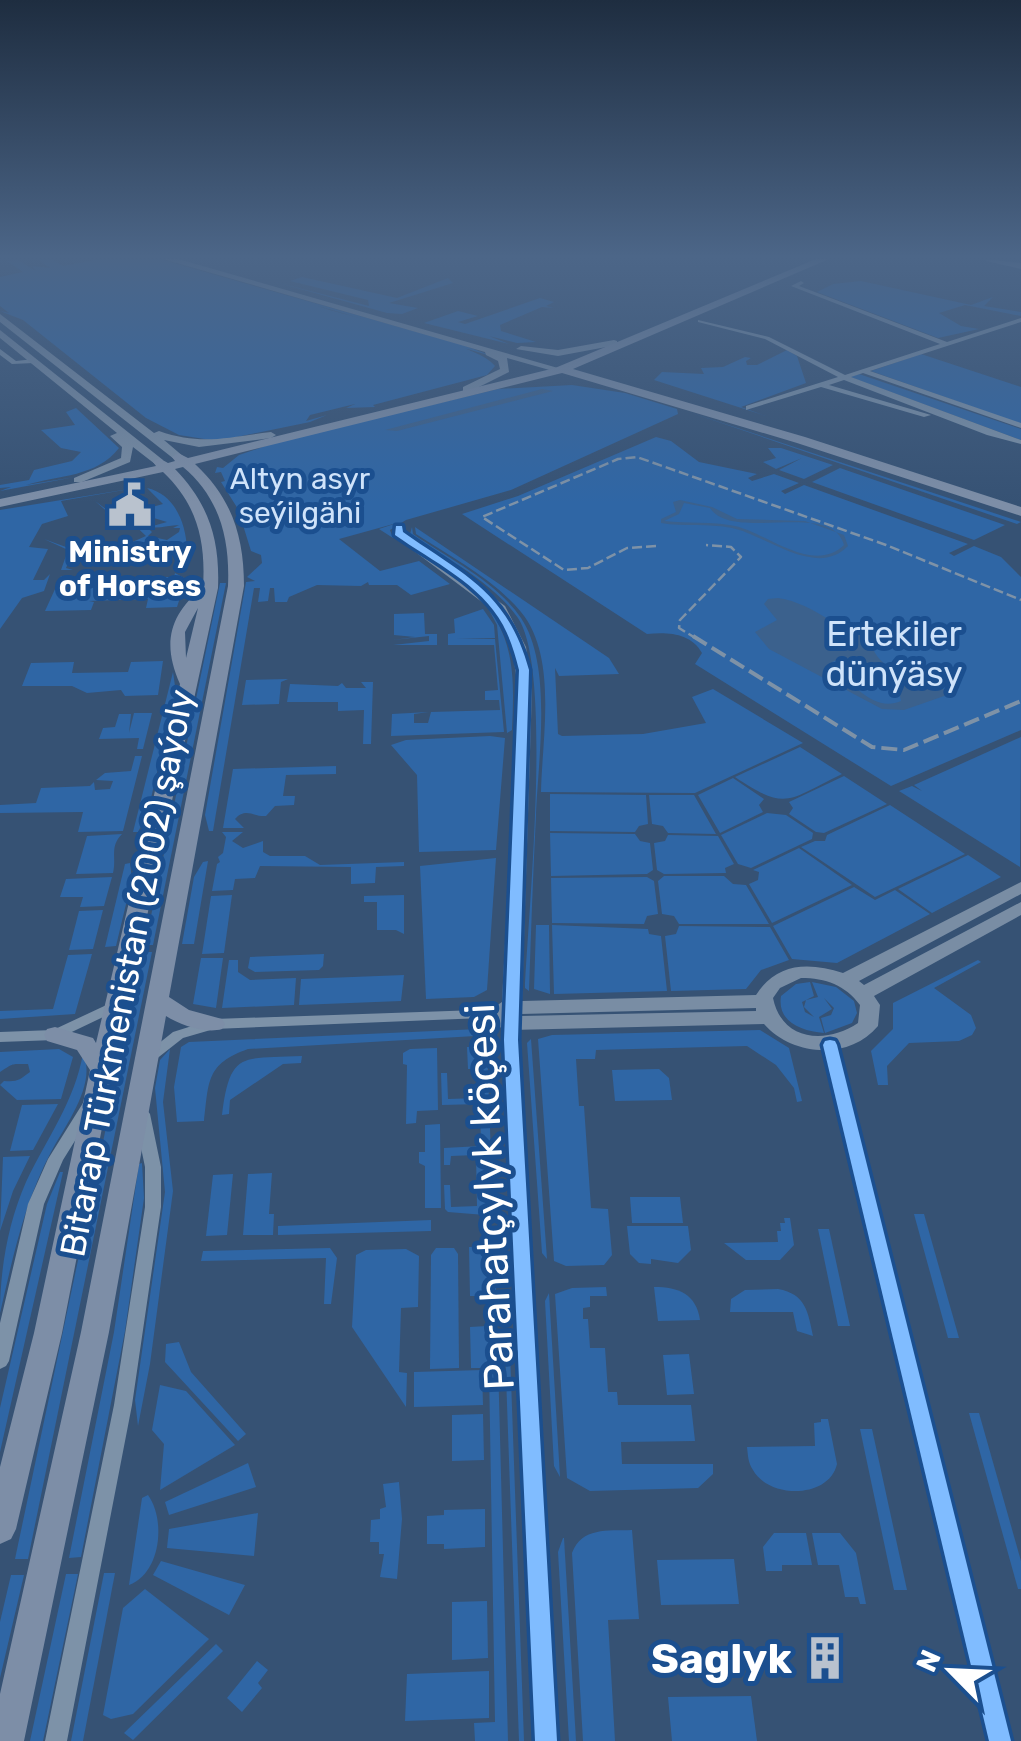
<svg xmlns="http://www.w3.org/2000/svg" width="1021" height="1741" viewBox="0 0 1021 1741" font-family="Rubik,sans-serif">
  <style>
    .green { fill: #2f66a5 }
    .water { fill: #3b618d; fill-rule: evenodd }
    .lines { fill: none; stroke-linecap: round; stroke-linejoin: round }
    .street { fill: #7d92a8; fill-rule: evenodd }
    .secondary { fill: #798da4; fill-rule: evenodd }
    .primary { fill: #7d8ea7; fill-rule: evenodd }
    .rail-far1 { stroke: #7e92a7; stroke-width: 2.5; stroke-dasharray: 10 4; stroke-linecap: butt }
    .rail { stroke: #7e92a7; stroke-width: 4; stroke-dasharray: 16 6; stroke-linecap: butt }
    .cycleway-casing { stroke: #1b4f8f; stroke-width: 7 }
    .cycleway { fill: #80bcff; fill-rule: evenodd }
    .labels { text-anchor: middle; stroke-width: 10; stroke-linejoin: round; paint-order: stroke }
    .far-park-label { font-size: 30px; fill: #cfe3fa; stroke: #1b4f8f }
    .far-poi-label { font-size: 30px; font-weight: bold; fill: #fff; stroke: #1b4f8f }
    .park-label { font-size: 35px; fill: #cfe3fa; stroke: #1b4f8f }
    .street-label { font-size: 35px; fill: #fff; stroke: #1b4f8f }
    .near-street-label { font-size: 42px; fill: #fff; stroke: #1b4f8f }
    .near-poi-label { font-size: 42px; font-weight: bold; fill: #fff; stroke: #1b4f8f; text-anchor: end }
  </style>
  <rect width="100%" height="100%" fill="#365274"/>
  <g class="green">
    <path d="M 38,259 L 53,260 L 63,266 L 101,259 L 159,259 L 463,345 L 495,357 L 318,306 C 352,319 478,342 495,366 L 487,375 L 373,405 L 375,407 L 346,408 L 355,404 L 310,415 L 306,421 L 327,415 L 310,422 L 217,441 L 179,435 L 146,418 L 23,320 L 0,311 L 9,313 L 0,306 L 0,277 L 23,272 L 7,261 L 18,260 L 36,271 L 32,266 L 50,268 Z"/>
    <path d="M 302,277 L 397,298 L 448,278 L 453,283 L 389,303 L 418,308 L 402,314 L 387,313 L 275,282 L 369,306 L 368,300 L 290,281 Z"/>
    <path d="M 861,281 L 971,305 L 993,297 L 984,306 L 1021,312 L 1021,316 L 965,305 L 939,313 L 961,326 L 979,329 L 938,338 L 817,292 L 833,284 Z"/>
    <path d="M 540,298 L 554,302 L 546,306 L 554,308 L 542,307 L 500,325 L 501,331 L 536,342 L 517,343 L 489,336 L 509,344 L 424,323 L 458,311 L 478,316 L 458,322 L 465,324 Z"/>
    <path d="M 787,350 L 797,356 L 806,383 L 741,407 L 766,416 L 654,380 L 662,372 L 704,374 L 701,368 L 723,367 L 745,357 L 751,358 L 746,361 L 747,365 L 757,365 Z"/>
    <path d="M 921,354 L 1021,387 L 1021,424 L 871,371 Z"/>
    <path d="M 859,374 L 1021,429 L 1021,440 L 850,377 Z"/>
    <path d="M 572,385 L 625,393 L 677,409 L 678,414 L 511,490 L 406,520 L 390,530 L 393,538 L 379,529 L 397,523 L 339,539 L 380,571 L 419,561 L 450,584 L 411,595 L 397,585 L 369,585 L 368,582 L 361,586 L 317,585 L 289,597 L 287,602 L 275,602 L 274,588 L 270,588 L 268,601 L 258,602 L 260,588 L 254,588 L 213,831 L 209,831 L 205,815 L 246,582 L 255,581 L 247,577 L 262,563 L 261,555 L 251,551 L 238,509 L 221,482 L 225,481 L 221,472 L 215,473 L 217,467 L 223,468 L 239,455 L 280,441 L 498,389 Z"/>
    <path d="M 76,408 L 119,448 C 97,477 59,475 26,485 L 75,477 L 0,491 L 11,487 L 0,488 L 0,485 L 29,480 L 34,470 L 72,461 L 81,452 L 61,448 L 41,430 L 75,425 L 66,412 Z"/>
    <path d="M 689,412 L 1021,522 L 1017,524 Z"/>
    <path d="M 656,437 L 671,441 L 699,462 L 757,474 L 748,478 L 752,481 L 774,474 L 799,483 L 781,491 L 785,494 L 804,485 L 968,544 L 949,553 L 954,556 L 974,546 L 1001,557 L 1021,577 L 1021,730 L 891,786 L 695,664 L 702,653 C 691,633 668,632 647,634 L 462,514 L 518,496 Z"/>
    <path d="M 768,448 L 781,448 L 833,465 L 804,479 L 779,470 L 802,458 L 776,469 L 763,462 L 776,458 Z"/>
    <path d="M 840,468 L 1005,525 L 974,540 L 812,482 Z"/>
    <path d="M 141,487 L 61,501 L 68,516 L 42,524 L 29,547 L 48,549 L 33,580 L 44,580 L 50,574 L 44,591 L 22,598 L 0,629 L 0,510 Z"/>
    <path d="M 147,488 C 175,494 186,524 187,549 L 135,551 L 128,547 L 96,560 L 73,552 L 66,568 L 73,570 L 61,570 L 68,550 L 44,539 L 96,558 L 146,536 L 124,515 L 111,515 L 95,501 L 114,515 L 132,513 L 152,532 L 148,536 L 167,540 L 179,532 L 180,528 L 173,528 L 179,525 C 170,525 158,529 149,527 L 167,522 L 134,512 L 163,504 Z"/>
    <path d="M 412,527 L 413,534 C 448,558 497,582 521,618 C 553,666 538,759 536,815 C 533,873 531,932 529,991 L 525,988 C 528,915 553,670 518,618 C 493,582 445,558 410,534 Z"/>
    <path d="M 415,527 L 609,658 L 619,674 L 559,676 L 555,668 L 558,734 L 562,736 L 643,734 L 706,723 L 692,697 L 713,689 L 803,743 L 695,793 L 541,792 C 542,738 558,657 521,612 C 494,579 451,557 416,534 Z"/>
    <path d="M 175,573 L 186,579 L 177,607 L 146,608 L 148,599 L 89,601 L 94,602 L 91,610 L 45,611 L 61,576 L 71,578 L 62,580 L 58,593 L 77,592 L 79,588 L 153,586 L 155,589 L 158,577 L 174,577 Z"/>
    <path d="M 220,583 L 226,583 L 153,945 L 145,945 Z"/>
    <path d="M 488,608 C 516,644 514,687 512,730 L 507,733 L 497,625 Z"/>
    <path d="M 483,609 L 494,625 L 495,638 L 457,638 L 495,639 L 504,732 L 391,736 L 392,714 L 429,712 L 414,714 L 414,723 L 428,723 L 431,712 L 500,710 L 499,700 L 485,700 L 485,691 L 498,690 L 494,645 L 448,645 L 448,634 L 455,633 L 454,619 Z"/>
    <path d="M 424,613 L 425,634 L 437,634 L 437,645 L 393,645 L 429,641 L 429,636 L 393,640 L 415,637 L 394,635 L 394,614 Z"/>
    <path d="M 163,661 L 158,695 L 125,696 L 121,690 L 87,693 L 72,686 L 22,686 L 31,663 L 74,662 L 72,673 L 128,672 L 131,662 Z"/>
    <path d="M 173,672 L 176,693 L 147,815 L 138,832 L 133,832 Z"/>
    <path d="M 288,679 L 281,682 L 279,704 L 242,705 L 246,680 Z"/>
    <path d="M 361,682 L 373,682 L 371,744 L 363,744 L 364,710 L 338,711 L 338,702 L 287,702 L 290,684 L 338,686 L 342,683 L 346,688 L 366,688 Z"/>
    <path d="M 134,713 L 152,713 L 143,749 L 137,749 L 139,738 L 99,739 L 103,728 L 115,727 L 119,714 L 131,714 L 129,733 Z"/>
    <path d="M 490,736 L 505,738 L 496,850 L 419,852 L 417,775 L 391,745 L 406,740 Z"/>
    <path d="M 1021,737 L 1020,867 L 899,791 L 912,786 L 922,791 L 914,785 Z"/>
    <path d="M 800,747 L 842,774 C 788,800 787,812 735,777 Z"/>
    <path d="M 135,756 L 142,756 L 123,831 L 78,832 L 83,812 L 0,813 L 0,805 L 36,803 L 41,788 L 90,786 L 94,782 L 95,790 L 110,789 L 113,781 L 96,780 L 105,773 L 131,771 Z"/>
    <path d="M 336,766 L 336,774 L 286,775 L 283,796 L 295,796 L 294,805 L 275,806 L 266,816 C 253,817 246,807 235,819 L 244,828 L 223,828 L 233,769 Z"/>
    <path d="M 844,776 L 887,804 L 824,833 L 816,832 L 789,814 L 793,808 L 789,802 Z"/>
    <path d="M 733,778 L 764,799 L 759,805 L 763,812 L 720,833 L 698,795 Z"/>
    <path d="M 550,794 L 646,795 L 648,824 L 639,826 L 635,832 L 550,831 Z"/>
    <path d="M 649,795 L 694,795 L 716,834 L 668,833 L 663,826 L 652,824 Z"/>
    <path d="M 890,805 L 965,854 L 875,897 L 801,847 L 815,841 L 825,841 L 827,835 Z"/>
    <path d="M 767,813 L 786,815 L 813,833 L 812,839 L 751,868 L 738,864 L 721,835 Z"/>
    <path d="M 222,832 L 243,832 L 232,841 L 243,848 L 263,841 L 263,852 L 270,856 L 305,856 L 320,865 L 404,862 L 404,866 L 376,867 L 375,883 L 351,884 L 351,867 L 260,866 L 255,878 L 235,879 L 233,890 L 212,891 L 217,864 L 220,862 L 218,857 L 223,853 L 226,837 Z"/>
    <path d="M 550,833 L 635,834 L 640,841 L 650,843 L 653,870 L 647,874 L 551,876 Z"/>
    <path d="M 122,834 C 109,847 117,858 113,873 L 76,874 L 87,836 Z"/>
    <path d="M 668,835 L 718,836 L 734,864 L 725,868 L 726,873 L 664,874 L 657,870 L 654,843 L 665,841 Z"/>
    <path d="M 799,848 L 852,885 L 772,923 L 749,884 L 758,880 L 759,872 L 753,870 Z"/>
    <path d="M 968,855 L 1001,877 L 932,913 L 898,889 Z"/>
    <path d="M 496,858 L 487,990 L 474,997 L 426,999 L 420,866 Z"/>
    <path d="M 208,861 L 194,944 L 182,944 L 194,877 L 203,862 Z"/>
    <path d="M 130,863 L 132,879 L 116,946 L 105,947 L 125,864 Z"/>
    <path d="M 664,876 L 724,876 L 733,884 L 746,885 L 769,924 L 679,924 L 674,916 L 662,914 L 658,881 Z"/>
    <path d="M 112,877 L 104,906 L 80,907 L 83,897 L 60,897 L 66,879 Z"/>
    <path d="M 647,877 L 654,881 L 658,914 L 647,916 L 644,924 L 552,923 L 551,878 Z"/>
    <path d="M 854,887 L 875,900 L 895,890 L 930,914 L 837,963 L 792,959 L 773,926 Z"/>
    <path d="M 232,895 L 224,953 L 202,954 L 211,896 Z"/>
    <path d="M 404,895 L 404,934 L 396,930 L 377,930 L 377,902 L 364,902 L 364,896 Z"/>
    <path d="M 103,910 L 93,949 L 69,950 L 79,911 Z"/>
    <path d="M 536,925 L 549,925 L 550,994 L 534,989 Z"/>
    <path d="M 552,925 L 648,929 L 649,934 L 661,936 L 667,991 L 554,994 Z"/>
    <path d="M 679,926 L 770,927 L 789,960 L 761,970 L 746,989 L 671,991 L 665,936 L 676,934 Z"/>
    <path d="M 143,952 L 152,952 L 28,1559 L 15,1559 Z"/>
    <path d="M 92,954 L 75,1014 L 0,1019 L 0,1011 L 53,1009 L 68,955 Z"/>
    <path d="M 324,954 L 323,966 L 319,970 L 255,972 L 248,968 L 250,957 Z"/>
    <path d="M 201,958 L 223,958 L 216,1008 L 193,1004 Z"/>
    <path d="M 229,960 L 238,960 L 238,972 L 250,980 L 296,978 L 294,1005 L 222,1008 Z"/>
    <path d="M 978,960 L 981,962 L 934,988 L 971,1015 L 976,1028 L 972,1035 L 959,1041 L 909,1043 L 887,1066 L 888,1085 L 878,1085 L 871,1051 L 893,1029 L 893,1003 Z"/>
    <path d="M 404,975 L 401,1001 L 299,1005 L 301,979 Z"/>
    <path d="M 810,982 L 814,996 L 802,1002 L 805,1012 L 814,1017 L 804,1007 L 806,1000 L 818,997 L 812,982 L 836,987 L 854,1001 L 857,1013 L 852,1023 L 825,1033 L 821,1018 L 831,1015 L 834,1008 L 824,998 L 832,1009 L 819,1017 L 824,1033 C 801,1031 777,1022 781,996 L 796,984 Z"/>
    <path d="M 479,1029 L 493,1035 L 248,1049 C 206,1064 209,1081 204,1121 L 177,1122 L 174,1087 L 181,1047 L 189,1042 Z"/>
    <path d="M 760,1030 L 789,1048 L 802,1101 L 797,1102 L 794,1088 L 776,1065 L 747,1046 L 596,1050 L 595,1059 L 576,1059 L 579,1106 L 584,1106 L 591,1208 L 608,1209 L 612,1255 L 604,1265 L 566,1266 L 554,1261 L 538,1039 L 552,1035 Z"/>
    <path d="M 531,1039 L 547,1259 L 542,1253 L 527,1043 Z"/>
    <path d="M 487,1046 L 493,1210 L 485,1215 L 448,1212 L 445,1209 L 444,1185 L 450,1185 L 451,1207 L 477,1206 L 476,1155 L 451,1156 L 450,1165 L 444,1165 L 444,1148 L 481,1146 L 480,1104 L 442,1105 L 441,1073 L 447,1073 L 448,1099 L 479,1098 L 479,1069 L 468,1069 L 467,1047 Z"/>
    <path d="M 437,1048 L 438,1110 L 417,1111 L 416,1123 L 406,1124 L 407,1065 L 403,1064 L 403,1053 L 410,1049 Z"/>
    <path d="M 59,1049 L 73,1057 L 61,1099 L 17,1100 L 0,1085 L 4,1081 C 18,1082 19,1080 30,1072 L 28,1064 C 10,1064 14,1063 0,1072 L 0,1052 Z"/>
    <path d="M 170,1049 L 163,1102 L 173,1191 L 150,1364 L 138,1426 L 135,1400 L 165,1192 L 155,1088 L 160,1060 Z"/>
    <path d="M 83,1053 C 97,1084 66,1124 51,1152 C 24,1203 13,1257 0,1313 C 0,1269 8,1223 26,1182 C 47,1138 75,1101 83,1053 Z"/>
    <path d="M 302,1056 L 301,1063 L 283,1064 L 230,1100 L 229,1114 L 222,1115 C 230,1050 242,1059 302,1056 Z"/>
    <path d="M 659,1069 L 669,1078 L 672,1100 L 615,1101 L 612,1070 Z"/>
    <path d="M 58,1104 L 33,1150 L 10,1151 L 22,1105 Z"/>
    <path d="M 440,1124 L 441,1208 L 425,1208 L 425,1166 L 419,1163 L 419,1152 L 425,1152 L 425,1125 Z"/>
    <path d="M 30,1156 L 13,1191 L 0,1231 L 3,1157 Z"/>
    <path d="M 142,1163 L 144,1198 L 125,1331 L 81,1557 L 69,1558 L 114,1332 L 139,1164 Z"/>
    <path d="M 60,1172 L 63,1172 L 0,1452 L 0,1408 L 47,1204 Z"/>
    <path d="M 272,1173 L 269,1214 L 274,1214 L 273,1235 L 243,1235 L 248,1174 Z"/>
    <path d="M 233,1174 L 227,1235 L 206,1236 L 213,1175 Z"/>
    <path d="M 630,1197 L 680,1197 L 683,1223 L 632,1223 Z"/>
    <path d="M 914,1214 L 924,1214 L 959,1338 L 948,1338 Z"/>
    <path d="M 784,1218 L 790,1218 L 794,1245 L 780,1260 L 746,1260 L 724,1243 L 778,1242 L 777,1231 L 781,1231 L 780,1223 L 785,1223 Z"/>
    <path d="M 431,1220 L 431,1231 L 278,1235 L 278,1226 Z"/>
    <path d="M 627,1226 L 688,1226 L 691,1250 L 678,1263 L 651,1259 L 651,1264 L 639,1263 L 630,1254 Z"/>
    <path d="M 818,1229 L 829,1229 L 850,1326 L 838,1326 Z"/>
    <path d="M 495,1246 L 508,1741 L 475,1741 L 474,1723 L 495,1722 L 489,1368 L 471,1368 L 470,1327 L 487,1326 L 487,1296 L 470,1296 L 469,1247 Z"/>
    <path d="M 330,1248 L 337,1258 L 331,1304 L 324,1304 L 326,1258 L 201,1261 L 203,1251 Z"/>
    <path d="M 436,1248 L 454,1248 L 458,1254 L 459,1368 L 430,1369 L 431,1255 Z"/>
    <path d="M 406,1249 L 419,1256 L 418,1307 L 401,1308 L 399,1372 L 407,1373 L 406,1407 L 352,1327 L 356,1255 L 366,1250 Z"/>
    <path d="M 606,1287 L 607,1296 L 590,1296 L 590,1307 L 583,1308 L 583,1319 L 588,1319 L 590,1348 L 605,1348 L 608,1392 L 617,1392 L 618,1405 L 691,1405 L 695,1441 L 621,1442 L 622,1464 L 713,1464 L 713,1474 L 698,1488 L 590,1491 L 567,1478 L 555,1294 L 572,1288 Z"/>
    <path d="M 654,1287 C 679,1287 696,1294 700,1320 L 658,1321 Z"/>
    <path d="M 778,1289 C 806,1294 808,1312 813,1336 L 797,1331 L 793,1312 L 730,1312 L 731,1299 L 745,1290 Z"/>
    <path d="M 549,1293 L 560,1477 L 554,1466 L 545,1301 Z"/>
    <path d="M 179,1342 L 191,1372 L 246,1434 L 238,1441 L 165,1362 L 166,1344 Z"/>
    <path d="M 505,1348 L 510,1352 L 524,1741 L 519,1741 Z"/>
    <path d="M 689,1354 L 694,1394 L 667,1395 L 663,1355 Z"/>
    <path d="M 482,1370 L 483,1405 L 414,1407 L 414,1372 Z"/>
    <path d="M 160,1385 L 186,1391 L 235,1445 L 160,1490 L 164,1444 L 152,1430 Z"/>
    <path d="M 969,1413 L 979,1413 L 1021,1561 L 1021,1589 L 1018,1589 Z"/>
    <path d="M 483,1414 L 484,1460 L 452,1461 L 452,1415 Z"/>
    <path d="M 821,1419 L 828,1419 L 837,1464 C 829,1499 769,1499 753,1470 C 748,1463 748,1455 747,1447 L 815,1446 L 814,1423 L 821,1422 Z"/>
    <path d="M 860,1429 L 872,1429 L 907,1590 L 894,1590 Z"/>
    <path d="M 248,1463 L 256,1487 L 169,1515 L 165,1502 Z"/>
    <path d="M 399,1482 L 402,1519 L 397,1579 L 380,1577 L 384,1554 L 379,1554 L 379,1542 L 370,1542 L 371,1520 L 380,1519 L 380,1509 L 386,1507 L 383,1484 Z"/>
    <path d="M 148,1495 C 166,1520 161,1573 129,1585 L 142,1498 Z"/>
    <path d="M 485,1509 L 485,1547 L 444,1549 L 444,1544 L 427,1544 L 427,1516 L 444,1515 L 444,1510 Z"/>
    <path d="M 258,1513 L 254,1556 L 167,1548 L 169,1529 Z"/>
    <path d="M 632,1530 L 639,1619 L 608,1620 L 615,1741 L 583,1741 L 572,1553 C 582,1527 607,1531 632,1530 Z"/>
    <path d="M 774,1533 L 806,1533 L 812,1565 L 782,1565 L 782,1571 L 766,1571 L 763,1547 Z"/>
    <path d="M 812,1533 L 840,1533 L 856,1553 L 866,1604 L 860,1604 L 858,1597 L 845,1597 L 839,1565 L 818,1565 Z"/>
    <path d="M 563,1538 L 564,1538 L 576,1741 L 569,1741 L 558,1552 Z"/>
    <path d="M 734,1559 L 739,1604 L 661,1605 L 657,1560 Z"/>
    <path d="M 161,1561 L 245,1585 L 229,1615 L 153,1575 Z"/>
    <path d="M 104,1573 L 115,1573 L 83,1741 L 71,1741 Z"/>
    <path d="M 66,1574 L 78,1574 L 43,1741 L 30,1741 Z"/>
    <path d="M 11,1575 L 24,1575 L 0,1678 L 0,1622 Z"/>
    <path d="M 145,1589 L 209,1639 L 133,1714 L 111,1719 L 103,1715 L 123,1608 Z"/>
    <path d="M 487,1601 L 488,1658 L 452,1660 L 452,1602 Z"/>
    <path d="M 216,1644 L 223,1651 L 133,1740 L 124,1733 Z"/>
    <path d="M 257,1661 L 268,1670 L 258,1683 L 262,1688 L 242,1712 L 227,1698 Z"/>
    <path d="M 489,1671 L 489,1718 L 405,1721 L 407,1674 Z"/>
    <path d="M 751,1696 L 757,1741 L 672,1741 L 668,1697 Z"/>
  </g>
  <g class="water">
    <path d="M 542,389 L 553,391 L 397,431 L 385,430 Z"/>
    <path d="M 680,500 L 712,507 L 737,519 L 805,521 L 844,535 L 848,546 C 816,579 766,535 732,528 C 708,523 684,527 661,523 L 661,519 L 676,512 L 673,502 ZM 684,503 L 710,508 C 733,543 832,499 844,545 C 813,575 767,533 735,526 C 711,521 687,524 664,521 L 679,514 Z"/>
    <path d="M 778,598 C 816,603 841,636 879,638 L 873,649 C 883,672 912,676 935,676 L 947,695 L 904,710 L 882,709 L 769,649 L 755,632 L 777,620 L 764,604 L 768,599 ZM 843,658 C 870,660 897,672 901,701 C 874,713 853,683 832,668 L 832,662 Z"/>
  </g>
  <g class="lines">
    <g class="street">
      <path d="M 801,281 L 804,283 L 799,286 L 947,342 L 1021,318 L 1021,322 L 870,371 L 1021,423 L 1021,428 L 863,373 L 851,377 L 1021,440 L 1021,444 L 987,435 L 844,380 L 829,385 L 931,415 L 924,417 L 821,387 L 746,410 L 746,406 L 838,377 L 765,339 L 698,322 L 698,320 L 769,337 L 845,375 L 940,344 L 791,286 Z"/>
      <path d="M 0,349 L 16,361 L 34,359 L 38,361 L 34,363 L 12,364 L 0,355 Z"/>
      <path d="M 115,1001 L 120,1003 L 122,1006 L 120,1009 L 55,1040 L 0,1042 L 0,1032 L 53,1030 Z"/>
      <path d="M 478,1010 L 483,1012 L 485,1015 L 483,1018 L 214,1029 L 183,1038 L 155,1060 L 145,1060 L 143,1056 L 173,1032 L 214,1019 Z"/>
      <path d="M 511,1018 L 516,1020 L 518,1023 L 557,1741 L 535,1741 L 504,1023 L 506,1020 Z"/>
      <path d="M 830,1040 L 835,1041 L 837,1045 L 1011,1741 L 989,1741 L 823,1045 L 825,1041 Z"/>
      <path d="M 88,1102 L 93,1103 L 96,1107 L 63,1160 L 44,1204 L 9,1361 L 6,1366 L 0,1369 L 0,1323 L 28,1204 L 48,1159 L 83,1103 Z"/>
      <path d="M 142,1109 L 147,1110 L 150,1114 L 161,1167 L 161,1207 L 132,1405 L 67,1741 L 45,1741 L 114,1405 L 145,1207 L 145,1167 L 134,1114 L 137,1110 Z"/>
    </g>
    <g class="secondary">
      <path d="M 163,259 L 178,259 L 558,368 L 553,371 L 507,358 L 509,372 L 471,391 L 463,391 L 463,387 L 500,369 L 498,361 L 486,355 L 485,352 Z"/>
      <path d="M 0,314 L 154,433 L 159,431 C 202,446 227,437 271,432 L 276,435 L 271,438 L 199,447 L 164,440 L 184,457 L 174,459 L 0,322 Z"/>
      <path d="M 0,330 L 163,460 L 163,464 L 155,464 L 133,447 L 130,462 L 82,482 L 74,482 L 74,478 L 121,458 L 122,447 L 110,436 L 117,433 L 0,338 Z"/>
      <path d="M 614,340 L 617,341 L 617,345 L 558,356 L 516,349 L 521,346 L 558,350 Z"/>
      <path d="M 395,525 L 403,525 L 404,532 L 505,606 L 526,647 L 532,689 L 522,1001 L 756,995 C 777,962 809,962 843,973 L 1021,882 L 1021,894 L 859,981 L 864,985 L 1021,902 L 1021,915 L 874,996 L 880,1005 L 878,1026 C 849,1061 792,1056 764,1024 L 511,1030 L 471,1020 L 468,1015 L 471,1010 L 478,1008 L 497,1013 L 493,1008 L 502,1002 L 518,689 L 512,647 L 494,611 L 394,536 ZM 801,978 C 826,978 845,985 860,1005 L 858,1023 C 827,1044 782,1042 773,998 L 780,988 ZM 756,1008 L 756,1011 L 521,1016 L 521,1014 Z"/>
    </g>
    <g class="primary">
      <path d="M 816,259 L 829,259 L 573,369 L 805,437 L 1021,507 L 1021,516 L 797,443 L 562,373 L 195,464 C 232,498 244,537 244,586 L 169,997 L 189,1010 L 222,1019 L 225,1024 L 222,1029 C 206,1034 180,1025 166,1016 L 109,1332 L 24,1741 L 0,1741 L 0,1694 L 81,1332 L 228,586 C 230,539 220,498 183,467 L 175,469 C 209,504 220,540 218,588 L 109,1092 L 62,1333 L 16,1529 L 11,1539 L 0,1544 L 0,1467 L 34,1333 L 90,1070 L 77,1050 L 47,1041 L 44,1035 L 47,1029 L 55,1027 L 93,1038 L 96,1043 L 180,684 C 162,644 169,615 203,587 C 206,541 197,504 163,472 L 0,507 L 0,499 L 156,466 L 153,462 L 159,458 L 168,463 L 175,461 L 172,457 L 178,453 L 188,458 L 555,368 ZM 198,608 L 186,658 L 185,632 Z"/>
      <path d="M 985,259 L 1021,263 L 1021,269 L 986,261 Z"/>
    </g>
    <g class="rail-far1">
      <path d="M 656,546 L 627,548 L 588,568 L 564,570 L 482,517 L 618,459 L 637,457 L 886,545 L 1021,600"/>
      <path d="M 697,639 L 679,628 L 680,620 L 741,557 L 731,547 L 706,545"/>
    </g>
    <path class="rail" d="M 693,636 L 872,747 L 904,750 L 1021,701"/>
    <g class="cycleway-casing">
      <g id="cycleway">
        <path d="M 396,526 L 402,526 L 403,532 C 464,575 508,592 529,670 L 518,1040 L 557,1741 L 535,1741 L 504,1040 L 519,670 C 515,654 511,640 503,625 C 481,584 432,561 395,535 Z"/>
        <path d="M 830,1040 L 835,1041 L 837,1045 L 1011,1741 L 989,1741 L 823,1045 L 825,1041 Z"/>
      </g>
    </g>
    <use href="#cycleway" class="cycleway"/>
  </g>
  <linearGradient id="sky" x2="0" y2="1"><stop stop-color="#1e2d40"/><stop offset="0.51" stop-color="#4c6688"/><stop offset="1" stop-color="#4c6688" stop-opacity="0"/></linearGradient>
  <rect width="1021" height="503" fill="url(#sky)"/>
  <defs>
    <g id="civic-bare" transform="scale(3.45)"><path d="M-.6-6.5H3V-4.5H.6V-3L4-1V1h2V6H-6V1h2V-1L-.6-3ZM-1.2 2.5V6h2.4V2.5Z" fill="#b9c2ce" stroke="#1b4f8f" stroke-width="2.5" paint-order="stroke"/></g>
    <g id="building-bare" transform="scale(3.45)"><path d="M-4-6H4V6H1V3H-1V6H-4ZM-2.5-4.3h1.7v1.8h-1.7ZM.8-4.3h1.7v1.8H.8ZM-2.5-1h1.7V.8h-1.7ZM.8-1h1.7V.8H.8Z" fill="#b9c2ce" stroke="#1b4f8f" stroke-width="2.5" paint-order="stroke"/></g>
  </defs>
  <g fill-rule="evenodd">
    <use href="#civic-bare" x="130" y="505"/>
    <use href="#building-bare" x="825" y="1658"/>
  </g>
  <g class="labels">
    <g class="far-park-label">
      <text x="300" y="489">Altyn asyr<tspan x="300" dy="34">seýilgähi</tspan></text>
    </g>
    <g class="far-poi-label">
      <text x="130" y="562">Ministry<tspan x="130" dy="34">of Horses</tspan></text>
    </g>
    <g class="park-label">
      <text x="894" y="646">Ertekiler<tspan x="894" dy="40">dünýäsy</tspan></text>
    </g>
    <g class="street-label">
      <text transform="translate(127 973) rotate(-79)" y="12">Bitarap Türkmenistan (2002) şaýoly</text>
    </g>
    <g class="near-street-label">
      <text transform="translate(489 1197) rotate(-93)" y="15">Parahatçylyk köçesi</text>
    </g>
    <g class="near-poi-label">
      <text x="792" y="1673">Saglyk</text>
    </g>
  </g>
  <g transform="translate(951 1671) rotate(294)" stroke="#1b4f8f" stroke-width="8" paint-order="stroke">
  <path d="M0-8L18 38L0 25L-18 38Z" fill="#ffffff"/>
  <text y="-15" font-size="28" font-weight="bold" text-anchor="middle" fill="#ffffff">N</text>
  </g>
</svg>
